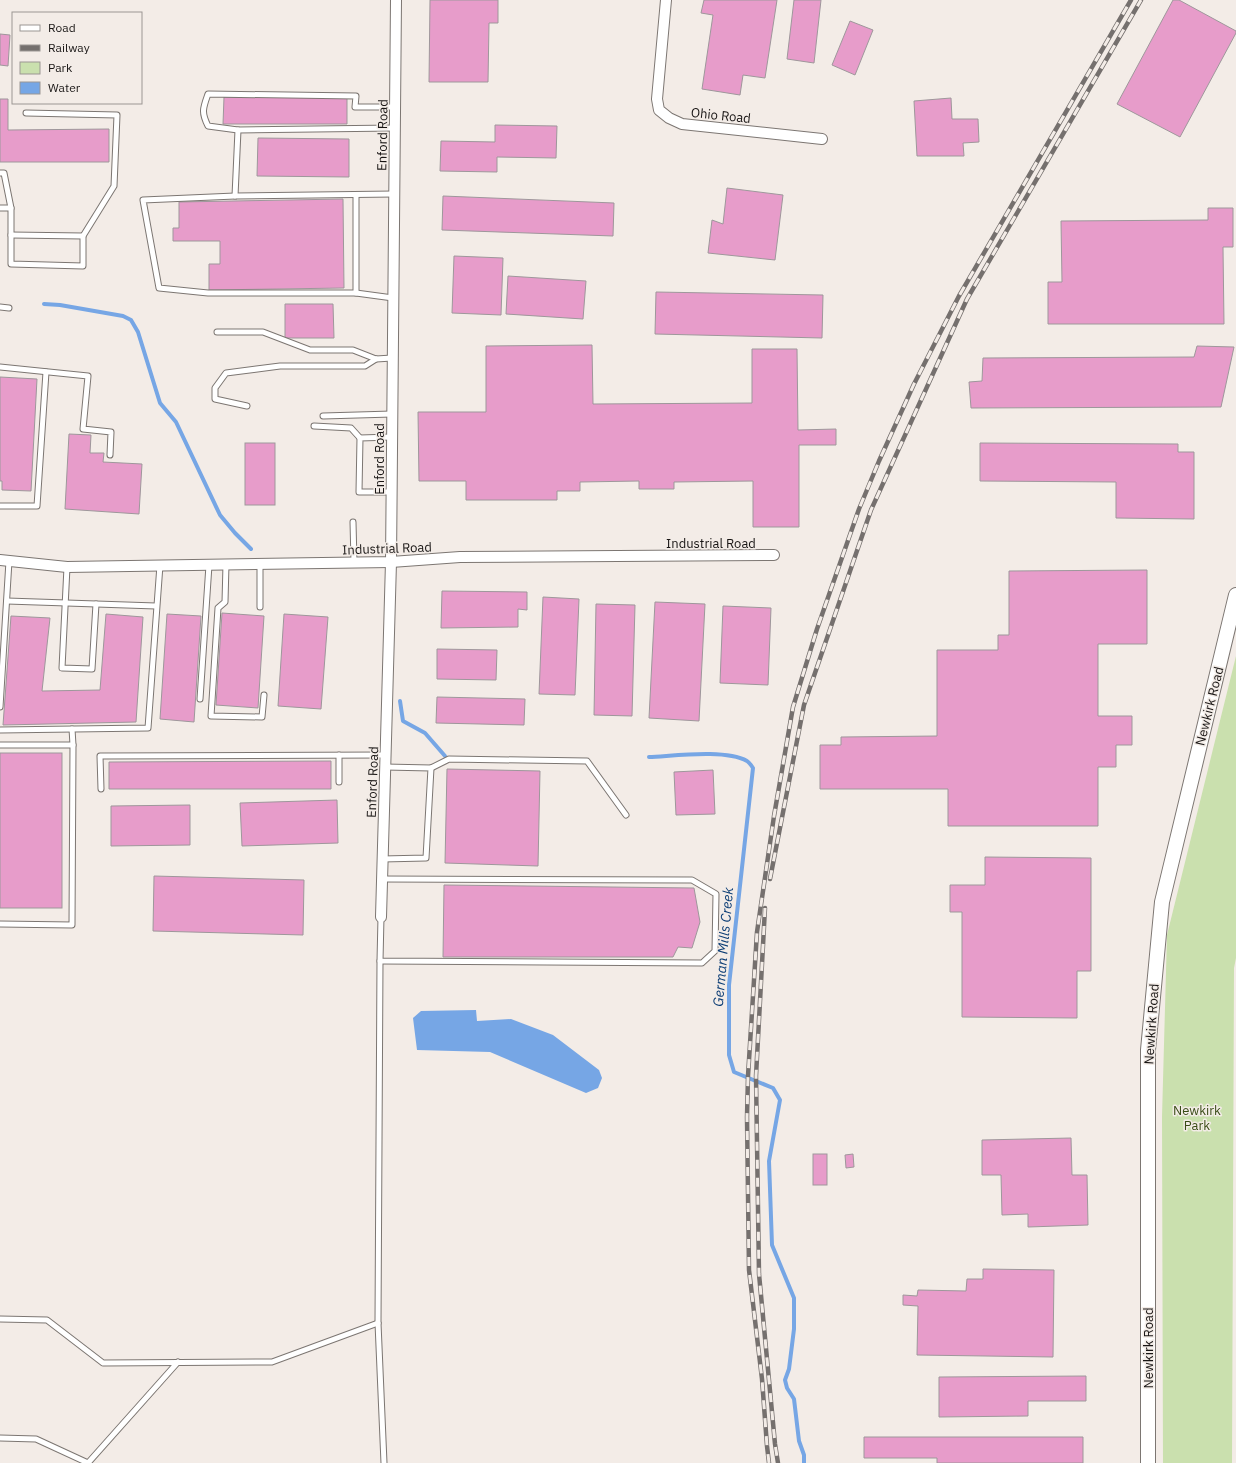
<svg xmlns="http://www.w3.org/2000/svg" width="1236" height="1463" viewBox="0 0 1236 1463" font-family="'IBM Plex Sans',sans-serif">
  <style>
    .green { fill: #cae0ae }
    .water { fill: #76a6e5 }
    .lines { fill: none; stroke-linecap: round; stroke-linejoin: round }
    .stream { stroke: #76a6e5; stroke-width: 4 }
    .building { fill: #e79cca; stroke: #9e979b }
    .lane-casing { stroke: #7c7672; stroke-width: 7 }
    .street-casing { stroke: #7c7672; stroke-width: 12 }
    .secondary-casing { stroke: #7c7672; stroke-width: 16 }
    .lane { stroke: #fff; stroke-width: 5 }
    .street { stroke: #fff; stroke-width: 10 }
    .secondary { stroke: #fff; stroke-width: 14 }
    .rail-casing { stroke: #75706e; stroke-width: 4.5 }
    .rail { stroke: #f3ece7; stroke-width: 3; stroke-dasharray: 9; stroke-linecap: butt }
    .labels { text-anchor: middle; stroke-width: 3; stroke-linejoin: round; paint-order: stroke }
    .street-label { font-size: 13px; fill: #181514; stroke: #f3ece7 }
    .park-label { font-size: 13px; fill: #394c16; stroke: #f3ece7 }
    .water-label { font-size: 14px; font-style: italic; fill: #0c3d75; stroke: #f3ece7 }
  </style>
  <rect width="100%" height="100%" fill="#f3ece7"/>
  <path class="green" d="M 1236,656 L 1236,958 L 1234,968 L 1232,1463 L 1163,1463 L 1162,1117 L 1167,935 Z"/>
  <path class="water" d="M 476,1010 L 477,1021 L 511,1019 L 553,1035 L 599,1070 L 602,1078 L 598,1088 L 586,1093 L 490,1052 L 417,1050 L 413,1018 L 421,1011 Z"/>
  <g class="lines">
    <g class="stream">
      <path d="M 44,304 L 60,305 L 123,316 L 131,320 L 138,332 L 160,403 L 176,422 L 220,515 L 235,533 L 251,549"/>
      <path d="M 400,701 L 403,721 L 425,733 L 445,756"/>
      <path d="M 649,757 C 674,756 725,749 747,761 C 749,762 751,765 753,768 L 729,985 L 729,1055 L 734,1072 L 773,1088 L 780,1100 L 769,1161 L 772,1245 L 794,1298 L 794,1329 L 789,1369 L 785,1380 L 787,1388 L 794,1399 L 799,1441 L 804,1455 L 804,1463"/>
    </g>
  </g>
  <g class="building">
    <path d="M 430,0 L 498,0 L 498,23 L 489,23 L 488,82 L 429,82 Z"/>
    <path d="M 704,0 L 777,0 L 765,78 L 743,75 L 740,95 L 702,89 L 713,15 L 701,13 Z"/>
    <path d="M 794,0 L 821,0 L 814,63 L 787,59 Z"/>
    <path d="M 1173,0 L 1179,0 L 1236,31 L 1236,33 L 1180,137 L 1117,104 Z"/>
    <path d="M 850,21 L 873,30 L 855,75 L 832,65 Z"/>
    <path d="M 0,34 L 10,35 L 8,66 L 0,65 Z"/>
    <path d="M 224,97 L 347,97 L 347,124 L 223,124 Z"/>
    <path d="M 951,98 L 952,119 L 978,119 L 979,142 L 963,143 L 964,156 L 917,156 L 914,101 Z"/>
    <path d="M 0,99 L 8,99 L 8,130 L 109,129 L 109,162 L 0,162 Z"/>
    <path d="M 495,125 L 557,126 L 556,158 L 497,157 L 497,172 L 440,171 L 441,141 L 495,142 Z"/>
    <path d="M 258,138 L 349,139 L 349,177 L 257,176 Z"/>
    <path d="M 727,188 L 783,195 L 775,260 L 708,253 L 712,220 L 723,224 Z"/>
    <path d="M 443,196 L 614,203 L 613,236 L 442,230 Z"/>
    <path d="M 343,199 L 344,288 L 209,290 L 209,264 L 220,264 L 220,241 L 173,241 L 173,228 L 179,228 L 179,202 Z"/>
    <path d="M 1208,208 L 1233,208 L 1233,247 L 1223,247 L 1224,324 L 1048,324 L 1048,282 L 1062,282 L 1061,221 L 1208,220 Z"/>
    <path d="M 454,256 L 503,258 L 501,315 L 452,313 Z"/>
    <path d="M 508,276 L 586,281 L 583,319 L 506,314 Z"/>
    <path d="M 656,292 L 823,295 L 822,338 L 655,334 Z"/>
    <path d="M 285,304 L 333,304 L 334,338 L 285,338 Z"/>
    <path d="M 592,345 L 593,404 L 752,403 L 752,349 L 797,349 L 798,430 L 836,429 L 836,445 L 799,445 L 799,527 L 753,527 L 753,481 L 674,482 L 674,489 L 639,489 L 639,481 L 580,482 L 580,491 L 557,491 L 557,500 L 466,500 L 466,481 L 419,481 L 418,412 L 486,412 L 486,346 Z"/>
    <path d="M 1197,346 L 1234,347 L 1221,407 L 971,408 L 969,382 L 982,381 L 983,358 L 1194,357 Z"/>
    <path d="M 0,377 L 37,379 L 31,491 L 2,490 L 2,481 L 0,481 Z"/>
    <path d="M 69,434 L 91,435 L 90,453 L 104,453 L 103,462 L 142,464 L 139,514 L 65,509 Z"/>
    <rect x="245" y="443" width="30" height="62"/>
    <path d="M 980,443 L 1178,444 L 1178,452 L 1194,452 L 1194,519 L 1116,518 L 1116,482 L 980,481 Z"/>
    <path d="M 1147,570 L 1147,644 L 1098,644 L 1098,716 L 1132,716 L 1132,745 L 1116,745 L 1116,767 L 1098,767 L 1098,826 L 948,826 L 948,789 L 820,789 L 820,745 L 841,745 L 841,737 L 937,736 L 937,650 L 998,650 L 998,635 L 1009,635 L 1009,571 Z"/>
    <path d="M 442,591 L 527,592 L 527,610 L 518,609 L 518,627 L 441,628 Z"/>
    <path d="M 543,597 L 579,599 L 575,695 L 539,694 Z"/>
    <path d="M 655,602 L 705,604 L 699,721 L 649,718 Z"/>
    <path d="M 596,604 L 635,605 L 632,716 L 594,715 Z"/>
    <path d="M 723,606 L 771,608 L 768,685 L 720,683 Z"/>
    <path d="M 222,613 L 264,616 L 258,708 L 216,705 Z"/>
    <path d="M 106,614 L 143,617 L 136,722 L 3,725 L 11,616 L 50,618 L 42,691 L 100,690 Z"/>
    <path d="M 167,614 L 201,616 L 194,722 L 160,719 Z"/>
    <path d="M 284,614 L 328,617 L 321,709 L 278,706 Z"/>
    <path d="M 437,649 L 497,650 L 496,680 L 437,679 Z"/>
    <path d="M 437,697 L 525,699 L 524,725 L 436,723 Z"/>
    <rect x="0" y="753" width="62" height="155"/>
    <path d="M 331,761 L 331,789 L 109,789 L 109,762 Z"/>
    <path d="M 447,769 L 540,771 L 538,866 L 445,863 Z"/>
    <path d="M 713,770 L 715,814 L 676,815 L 674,772 Z"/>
    <path d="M 337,800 L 338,843 L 242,846 L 240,803 Z"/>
    <path d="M 190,805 L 190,845 L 111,846 L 111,806 Z"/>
    <path d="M 985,857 L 1091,858 L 1091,971 L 1077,971 L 1077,1018 L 962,1017 L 962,912 L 950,912 L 950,885 L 985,885 Z"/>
    <path d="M 154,876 L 304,880 L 303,935 L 153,931 Z"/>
    <path d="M 444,885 L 694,888 L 700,922 L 692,948 L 678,947 L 673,957 L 443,957 Z"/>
    <path d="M 1071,1138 L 1072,1175 L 1087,1175 L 1088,1225 L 1028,1227 L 1028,1214 L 1002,1215 L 1001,1175 L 982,1175 L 982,1140 Z"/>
    <rect x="813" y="1154" width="14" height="31"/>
    <path d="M 853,1154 L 854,1167 L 846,1168 L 845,1155 Z"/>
    <path d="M 983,1269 L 1054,1270 L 1053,1357 L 917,1355 L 918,1306 L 903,1305 L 903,1295 L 917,1296 L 918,1290 L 966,1291 L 967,1279 L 983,1279 Z"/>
    <path d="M 1086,1376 L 1086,1401 L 1028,1401 L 1028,1416 L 939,1417 L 939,1377 Z"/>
    <path d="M 864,1437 L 1083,1437 L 1083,1463 L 937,1463 L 937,1458 L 864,1458 Z"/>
  </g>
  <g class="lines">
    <g class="lane-casing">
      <g id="lane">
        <path d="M 238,130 L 208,126 C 201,112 203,108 208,94 L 356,96 L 355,107 L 395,107"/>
        <path d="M 0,173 L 4,173 L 11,208"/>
        <path d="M 235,196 L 238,130 L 395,128"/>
        <path d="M 0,208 L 11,208 L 11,264 L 83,266 L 83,236 L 114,186 L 117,115 L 26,113"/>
        <path d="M 11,235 L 83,236"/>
        <path d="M 356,293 L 356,195"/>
        <path d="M 393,298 L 356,293 L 208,293 L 159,288 L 143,200 L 235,196 L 394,194"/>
        <path d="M 0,307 L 9,308"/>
        <path d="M 217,332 L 263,332 L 310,350 L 353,350 L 376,359 L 392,358"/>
        <path d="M 0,367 L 88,376 L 83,429 L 111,432 L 110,455"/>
        <path d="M 247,406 L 215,399 L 215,388 L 226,373 L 280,366 L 365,366 L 376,359"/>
        <path d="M 323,416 L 392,414"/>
        <path d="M 314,426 L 351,428 L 360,438"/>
        <path d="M 391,492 L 359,492 L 360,438 L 392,437"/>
        <path d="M 0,506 L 37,506 L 46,372"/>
        <path d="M 353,522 L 354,562"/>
        <path d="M 226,564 L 225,602 L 218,608 L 211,716 L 262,717 L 264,695"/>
        <path d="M 260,564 L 260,607"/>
        <path d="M 67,567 L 62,668 L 92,669 L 96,604"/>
        <path d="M 7,601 L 156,606"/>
        <path d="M 200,699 L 209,565"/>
        <path d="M 0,707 L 9,561"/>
        <path d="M 72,729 L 73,745"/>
        <path d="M 0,730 L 148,728 L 160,565"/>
        <path d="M 0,745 L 73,745 L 72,925 L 0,924"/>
        <path d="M 339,755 L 339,782"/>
        <path d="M 431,768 L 449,759 L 587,761 L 626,815"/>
        <path d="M 101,789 L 100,756 L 385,755"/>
        <path d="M 382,859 L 426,858 L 431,768 L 385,767"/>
        <path d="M 381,917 L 380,961 L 702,963 L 715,951 L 716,894 L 692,880 L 382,879"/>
        <path d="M 380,961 L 378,1323 L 384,1463"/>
        <path d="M 0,1319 L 47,1320 L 103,1363 L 272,1362 L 378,1323"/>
        <path d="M 0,1438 L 36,1439 L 88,1463 L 178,1362"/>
      </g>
    </g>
    <g class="street-casing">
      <g id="street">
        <path d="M 666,0 L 657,99 L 659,110 L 669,118 L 682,124 L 822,139"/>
        <path d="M 0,560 L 67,567 L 391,562 L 460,557 L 774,555"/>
        <path d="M 381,917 L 391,562 L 396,0"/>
      </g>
    </g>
    <g class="secondary-casing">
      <path id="secondary" d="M 1148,1463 L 1148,1050 L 1162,902 L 1236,595"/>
    </g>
    <use href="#lane" class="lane"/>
    <use href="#street" class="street"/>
    <use href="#secondary" class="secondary"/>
    <g class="rail-casing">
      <g id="rail">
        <path d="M 770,879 L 804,705 L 871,510 L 967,299 L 1141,0"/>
        <path d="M 765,908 L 756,1076 L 759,1274 L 775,1444 L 778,1463"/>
        <path d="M 769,1463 L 767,1446 L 762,1379 L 749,1270 L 747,1117 L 748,1076 L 757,932 L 774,816 L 793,707 L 817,629 L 859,509 L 879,461 L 914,384 L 959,296 L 1131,0"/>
      </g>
    </g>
    <use href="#rail" class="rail"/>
  </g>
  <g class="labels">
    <g class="street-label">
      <text transform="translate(721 115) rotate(6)" y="5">Ohio Road</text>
      <text transform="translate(382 135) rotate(-89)" y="5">Enford Road</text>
      <text transform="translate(379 459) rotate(-90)" y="5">Enford Road</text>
      <text x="711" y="548">Industrial Road</text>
      <text transform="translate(387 548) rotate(-2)" y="5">Industrial Road</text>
      <text transform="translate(1209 706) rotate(-76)" y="5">Newkirk Road</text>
      <text transform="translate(372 782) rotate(-88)" y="5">Enford Road</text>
      <text transform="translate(1151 1024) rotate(-86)" y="5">Newkirk Road</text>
      <text transform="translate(1148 1348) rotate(-90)" y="5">Newkirk Road</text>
    </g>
    <g class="park-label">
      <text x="1197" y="1115">Newkirk<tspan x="1197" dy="15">Park</tspan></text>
    </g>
    <g class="water-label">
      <text transform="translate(723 947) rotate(-85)" y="5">German Mills Creek</text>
    </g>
  </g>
  <rect x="12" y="12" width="130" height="92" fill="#f3ece7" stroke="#9b9693"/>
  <rect x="20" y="25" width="20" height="6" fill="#ffffff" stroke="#9b9693"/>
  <text x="48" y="32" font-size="12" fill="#181514">Road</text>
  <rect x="20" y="45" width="20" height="6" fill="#75706e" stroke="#9b9693"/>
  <text x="48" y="52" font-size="12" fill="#181514">Railway</text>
  <rect x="20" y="62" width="20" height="12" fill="#cae0ae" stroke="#9b9693"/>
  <text x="48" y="72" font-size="12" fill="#181514">Park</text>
  <rect x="20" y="82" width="20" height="12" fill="#76a6e5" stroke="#9b9693"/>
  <text x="48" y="92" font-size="12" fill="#181514">Water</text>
</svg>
